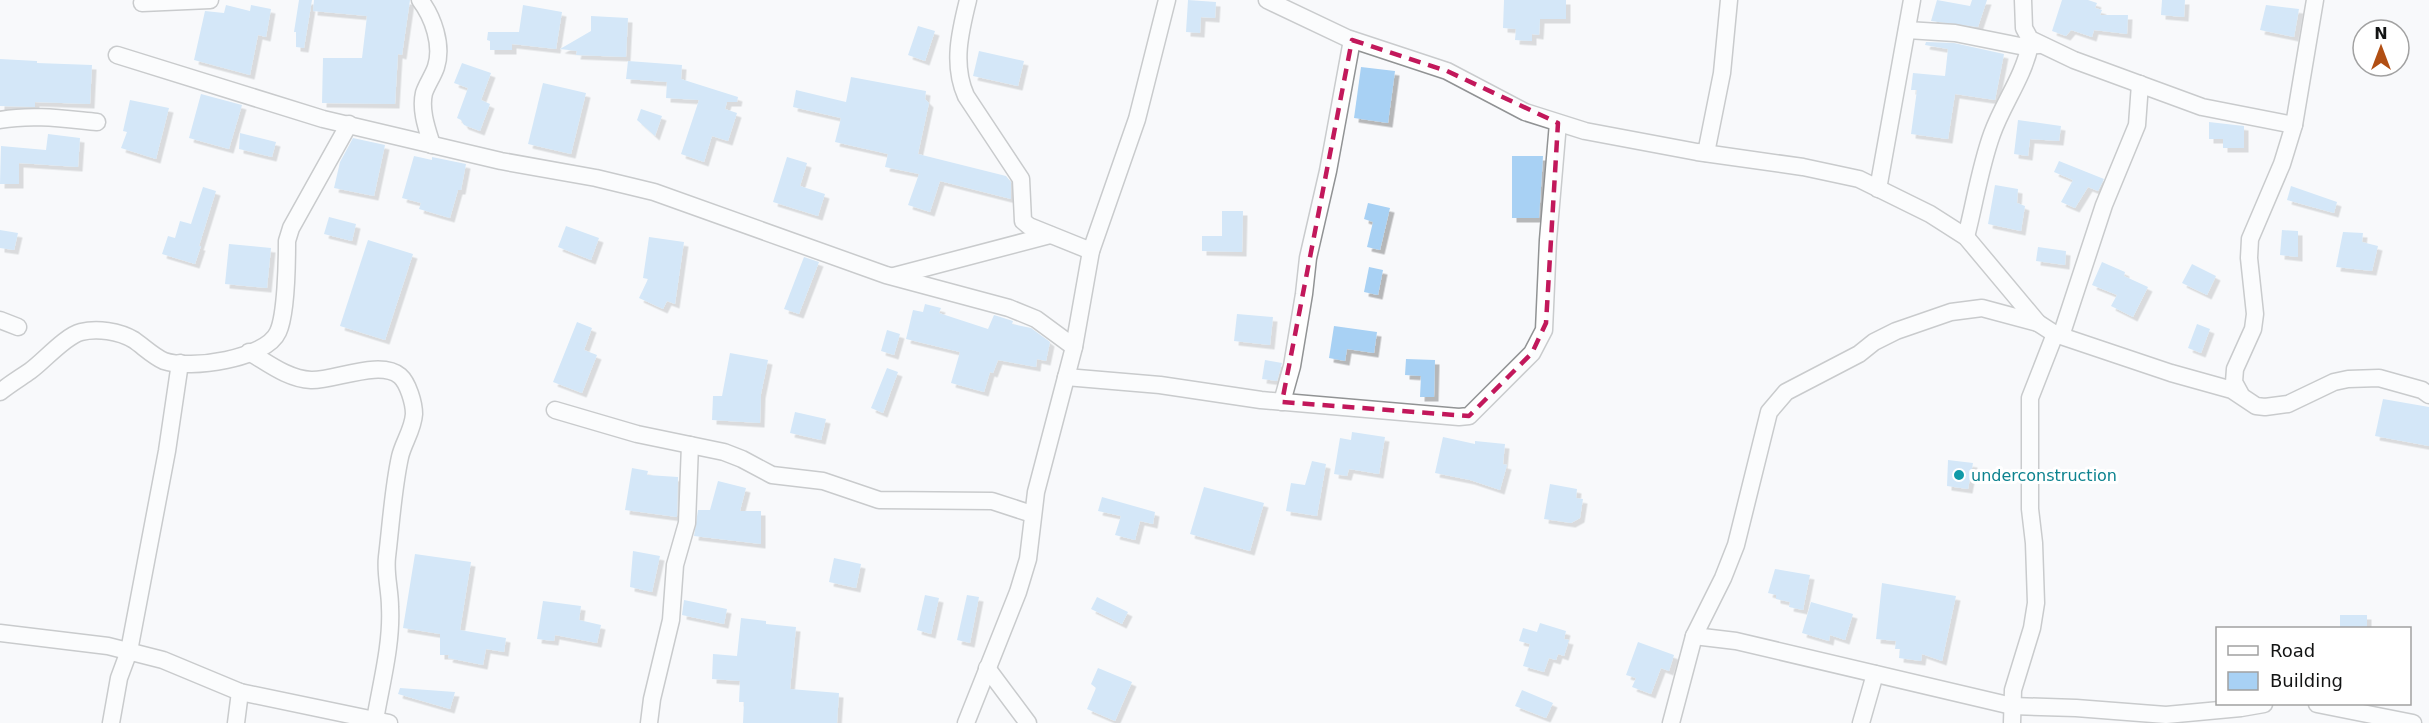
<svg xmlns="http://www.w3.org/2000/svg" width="2429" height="723" viewBox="0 0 2429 723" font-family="'DejaVu Sans',sans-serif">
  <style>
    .building { fill: #a8d1f4; filter: url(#shadow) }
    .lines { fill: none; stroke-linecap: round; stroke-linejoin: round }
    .minor-casing { stroke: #919394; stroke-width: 19 }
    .minor { stroke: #fff; stroke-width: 16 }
    .marked { fill: none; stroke: #c2185b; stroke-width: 4.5; stroke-dasharray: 12 8; stroke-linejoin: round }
    .culture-dot { fill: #0f9aa8; stroke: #fff; stroke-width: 2 }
    .labels { text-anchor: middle; stroke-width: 6; stroke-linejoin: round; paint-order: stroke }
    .culture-label { font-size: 16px; fill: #0d838f; stroke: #fff; text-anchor: start }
  </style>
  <defs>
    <filter id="shadow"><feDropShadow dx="4.5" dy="4.5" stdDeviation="0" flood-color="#0004"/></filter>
  </defs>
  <rect width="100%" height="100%" fill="#f8f9fb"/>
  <g class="building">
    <path d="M 299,0 L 312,0 L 304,48 L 296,47 L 296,32 L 294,32 Z"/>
    <path d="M 314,0 L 410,0 L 402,55 L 398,54 L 395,104 L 322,103 L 323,58 L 362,58 L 367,16 L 313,11 Z"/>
    <path d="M 1188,0 L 1216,2 L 1215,18 L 1201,17 L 1200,33 L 1186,32 Z"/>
    <path d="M 1504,0 L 1566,0 L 1566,19 L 1540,19 L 1539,35 L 1532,34 L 1532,41 L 1515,40 L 1516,29 L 1503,28 Z"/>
    <path d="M 1937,0 L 1970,6 L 1972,0 L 1987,0 L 1978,27 L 1931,21 Z"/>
    <path d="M 2062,0 L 2088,0 L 2097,3 L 2095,8 L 2102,10 L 2100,15 L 2128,15 L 2127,34 L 2094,30 L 2092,37 L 2071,30 L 2066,36 L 2052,31 Z"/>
    <path d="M 2162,0 L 2185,0 L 2184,17 L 2161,15 Z"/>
    <path d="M 226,5 L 250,11 L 251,5 L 271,9 L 266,37 L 258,35 L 250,75 L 194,60 L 205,11 L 224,13 Z"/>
    <path d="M 523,5 L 562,12 L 556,49 L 512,44 L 512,50 L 490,50 L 490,41 L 487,40 L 488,32 L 519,32 Z"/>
    <path d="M 2266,5 L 2299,9 L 2294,37 L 2260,30 Z"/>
    <path d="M 591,16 L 628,18 L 626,57 L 576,55 L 577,51 L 560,49 L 591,31 Z"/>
    <path d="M 918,26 L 935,31 L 925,61 L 908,55 Z"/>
    <path d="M 1926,42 L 1954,43 L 2004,54 L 1995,100 L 1955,94 L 1948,139 L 1911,134 L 1917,90 L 1911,90 L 1913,73 L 1945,76 L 1948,49 L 1925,45 Z"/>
    <path d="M 979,51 L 1024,61 L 1018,86 L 973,76 Z"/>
    <path d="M 0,59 L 37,61 L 37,63 L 92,65 L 90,104 L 35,102 L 35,107 L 0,106 Z"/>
    <path d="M 628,61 L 682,65 L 681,79 L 738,97 L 737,102 L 727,102 L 725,109 L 737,113 L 728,141 L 712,136 L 704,162 L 681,154 L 699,100 L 666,98 L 667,82 L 626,79 Z"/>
    <path d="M 462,63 L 491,73 L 481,100 L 490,104 L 480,131 L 464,125 L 461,120 L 457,118 L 468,88 L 454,83 Z"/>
    <path d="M 1361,67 L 1395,71 L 1388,123 L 1354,118 Z"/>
    <path d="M 851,77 L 926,91 L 925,99 L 929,103 L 918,154 L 1006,176 L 1011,182 L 1011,199 L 940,181 L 930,212 L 908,205 L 919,174 L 885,167 L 888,154 L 835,142 L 841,118 L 793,107 L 796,90 L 846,102 Z"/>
    <path d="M 543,83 L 586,93 L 571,154 L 528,144 Z"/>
    <path d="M 201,94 L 242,105 L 229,149 L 189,138 Z"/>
    <path d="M 130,100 L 169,108 L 156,159 L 121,148 L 127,132 L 123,131 Z"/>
    <path d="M 641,109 L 662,116 L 655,136 L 637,120 Z"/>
    <path d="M 2018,120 L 2061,126 L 2059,141 L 2030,139 L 2028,156 L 2014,154 Z"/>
    <path d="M 2209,122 L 2244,126 L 2244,148 L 2223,148 L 2223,139 L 2209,139 Z"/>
    <path d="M 240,133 L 276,142 L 272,157 L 239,149 Z"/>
    <path d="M 48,134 L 80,138 L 78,167 L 19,163 L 19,184 L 0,184 L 1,146 L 46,150 Z"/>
    <path d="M 353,138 L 385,145 L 374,196 L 334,188 L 340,162 Z"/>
    <path d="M 414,156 L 432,160 L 432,157 L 466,164 L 461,190 L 458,190 L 450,218 L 419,209 L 421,203 L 402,198 Z"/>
    <path d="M 1512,156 L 1543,156 L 1539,218 L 1512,218 Z"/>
    <path d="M 787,157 L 807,163 L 800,186 L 825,194 L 818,216 L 773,202 Z"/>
    <path d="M 2059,161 L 2104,179 L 2098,191 L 2088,187 L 2075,208 L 2061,202 L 2073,180 L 2054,172 Z"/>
    <path d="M 1995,185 L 2018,189 L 2017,203 L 2025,206 L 2021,231 L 1988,224 Z"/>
    <path d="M 2291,186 L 2337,202 L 2334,213 L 2287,200 Z"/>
    <path d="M 203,187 L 216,191 L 199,246 L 201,246 L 195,264 L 162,254 L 168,236 L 175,238 L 180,221 L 191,224 Z"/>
    <path d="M 1368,203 L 1390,208 L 1380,250 L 1367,247 L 1373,222 L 1364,219 Z"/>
    <path d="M 1222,211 L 1243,211 L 1242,252 L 1202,251 L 1202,236 L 1222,236 Z"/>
    <path d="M 329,217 L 356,224 L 352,241 L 324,234 Z"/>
    <path d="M 566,226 L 599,238 L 591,260 L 558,247 Z"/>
    <path d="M 0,230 L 18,233 L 14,250 L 0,248 Z"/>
    <path d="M 2282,230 L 2298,231 L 2298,257 L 2280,255 Z"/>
    <path d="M 2343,232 L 2363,233 L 2362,242 L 2378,246 L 2372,271 L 2336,267 Z"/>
    <path d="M 649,237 L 684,242 L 675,304 L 667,301 L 663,309 L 639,298 L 648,279 L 643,278 Z"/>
    <path d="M 368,240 L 413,254 L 385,340 L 340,326 Z"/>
    <path d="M 229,244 L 271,248 L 267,288 L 225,284 Z"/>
    <path d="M 2038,247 L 2066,251 L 2065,265 L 2036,261 Z"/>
    <path d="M 804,257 L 819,262 L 799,314 L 784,309 Z"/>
    <path d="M 2102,262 L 2125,272 L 2124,276 L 2148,287 L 2133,317 L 2111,306 L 2117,295 L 2092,285 Z"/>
    <path d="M 2192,264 L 2216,276 L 2207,295 L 2182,283 Z"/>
    <path d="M 1369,267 L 1383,270 L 1378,295 L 1364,292 Z"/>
    <path d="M 925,304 L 941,308 L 939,313 L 988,329 L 994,315 L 1013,321 L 1012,324 L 1031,328 L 1050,342 L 1046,361 L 1037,359 L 1036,367 L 998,360 L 993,373 L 990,372 L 984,392 L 951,383 L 960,352 L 906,339 L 913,310 L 923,312 Z"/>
    <path d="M 1237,314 L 1273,317 L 1270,345 L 1234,341 Z"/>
    <path d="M 577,322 L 592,328 L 584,350 L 597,355 L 582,393 L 553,382 Z"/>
    <path d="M 2197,324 L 2210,329 L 2201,353 L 2188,348 Z"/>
    <path d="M 1334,326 L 1377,332 L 1374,353 L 1347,349 L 1345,361 L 1329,358 Z"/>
    <path d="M 887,330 L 900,334 L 894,355 L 881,351 Z"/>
    <path d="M 730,353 L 768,360 L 761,394 L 760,423 L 712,420 L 713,396 L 722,396 Z"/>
    <path d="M 1406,359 L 1435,360 L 1434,397 L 1420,397 L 1421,376 L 1405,375 Z"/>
    <path d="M 1265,360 L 1282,363 L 1277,381 L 1262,379 Z"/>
    <path d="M 887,368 L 898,372 L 883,413 L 871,408 Z"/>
    <path d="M 2383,399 L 2429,407 L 2429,446 L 2375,436 Z"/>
    <path d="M 795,412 L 826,419 L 821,440 L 790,433 Z"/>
    <path d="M 1352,432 L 1385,437 L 1379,474 L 1349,469 L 1347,476 L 1334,474 L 1340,438 L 1351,440 Z"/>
    <path d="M 1443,437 L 1475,444 L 1475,441 L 1505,444 L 1503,464 L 1507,465 L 1500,490 L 1470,480 L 1435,473 Z"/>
    <path d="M 1948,460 L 1973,463 L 1968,489 L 1947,486 Z"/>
    <path d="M 1312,461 L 1326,464 L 1317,516 L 1286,511 L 1291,483 L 1305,485 Z"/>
    <path d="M 632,468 L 648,471 L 647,475 L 678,477 L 677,517 L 625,510 Z"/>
    <path d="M 718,481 L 746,488 L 740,511 L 761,511 L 761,544 L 694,536 L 698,510 L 710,510 Z"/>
    <path d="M 1550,484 L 1577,489 L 1576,498 L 1583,499 L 1580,518 L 1571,523 L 1544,519 Z"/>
    <path d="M 1204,487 L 1264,503 L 1250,551 L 1190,534 Z"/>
    <path d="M 1102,497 L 1155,512 L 1153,524 L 1140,521 L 1135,540 L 1115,535 L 1121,516 L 1098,511 Z"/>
    <path d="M 633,551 L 660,556 L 652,592 L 630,587 Z"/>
    <path d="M 415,554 L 471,562 L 460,630 L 506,638 L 504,652 L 486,649 L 483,665 L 448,658 L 449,655 L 440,655 L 440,634 L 403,628 Z"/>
    <path d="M 834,558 L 861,564 L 856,588 L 829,582 Z"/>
    <path d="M 1775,569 L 1810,575 L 1803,610 L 1789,607 L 1790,602 L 1776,599 L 1776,595 L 1768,593 Z"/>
    <path d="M 1882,583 L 1956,596 L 1942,661 L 1922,654 L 1921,661 L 1899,658 L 1900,649 L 1895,649 L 1896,641 L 1876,639 Z"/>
    <path d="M 925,595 L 939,598 L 931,634 L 917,630 Z"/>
    <path d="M 967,595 L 979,597 L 970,643 L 957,640 Z"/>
    <path d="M 1097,597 L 1128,612 L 1122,624 L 1091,609 Z"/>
    <path d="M 684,600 L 727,609 L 724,624 L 682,615 Z"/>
    <path d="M 543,601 L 581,606 L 579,620 L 601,625 L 597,643 L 555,635 L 554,641 L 537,639 Z"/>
    <path d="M 1811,602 L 1853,614 L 1845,640 L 1830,635 L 1829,641 L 1802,633 Z"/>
    <rect x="2340" y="615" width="27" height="13"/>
    <path d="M 741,618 L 766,621 L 766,624 L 796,627 L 790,689 L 839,693 L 837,723 L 743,723 L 744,702 L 739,702 L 740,681 L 712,679 L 713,654 L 737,656 Z"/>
    <path d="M 1540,623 L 1566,631 L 1564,639 L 1569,640 L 1564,656 L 1558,654 L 1556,660 L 1549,658 L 1544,672 L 1523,666 L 1530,644 L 1519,641 L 1523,628 L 1537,632 Z"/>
    <path d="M 1638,642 L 1674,655 L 1669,671 L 1661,668 L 1651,694 L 1632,687 L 1636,678 L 1626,675 Z"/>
    <path d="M 1098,668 L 1132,682 L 1115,721 L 1087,709 L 1096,688 L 1091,684 Z"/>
    <path d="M 400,688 L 455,692 L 450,709 L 398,694 Z"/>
    <path d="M 1522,690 L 1553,703 L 1546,718 L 1515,706 Z"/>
  </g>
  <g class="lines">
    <g class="minor-casing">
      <g id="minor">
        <path d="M 420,0 C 433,17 443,45 436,67 C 433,76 427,84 424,93 C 420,110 427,129 432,145"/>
        <path d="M 968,0 C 960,32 952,65 966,96 L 1021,179 L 1023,221 L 1029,226 L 1091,251"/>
        <path d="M 1267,0 L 1347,38 L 1447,71 L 1525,112 L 1585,131 L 1697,152 L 1803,167 L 1859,179 L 1930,214 L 1966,237 L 2038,323 L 2055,334 L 2171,373 L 2232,390 L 2256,406 L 2265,407 L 2288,404 L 2334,382 L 2348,379 L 2379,378 L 2422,390 L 2429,395"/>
        <path d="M 2023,0 L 2024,28 L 2030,39 L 2074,60 L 2202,107 L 2294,125"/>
        <path d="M 142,3 L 210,0"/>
        <path d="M 1907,30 L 1955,33 L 2020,46 L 2039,45"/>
        <path d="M 117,55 L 323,119 L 501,161 L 596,178 L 654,192 L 886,275 L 1009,308 L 1036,319 L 1074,347"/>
        <path d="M 0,120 C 33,114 65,119 97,122"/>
        <path d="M 1706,153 L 1722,73 L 1729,0"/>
        <path d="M 1878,189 L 1912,0"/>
        <path d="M 1966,237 C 1975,202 1980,167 1992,134 C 2003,103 2023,78 2030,45"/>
        <path d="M 894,276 L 1050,235"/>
        <path d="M 0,320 L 18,327"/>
        <path d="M 2061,336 L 2104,205 L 2137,125 L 2140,84"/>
        <path d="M 249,352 C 268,363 288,379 311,380 C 334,381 380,359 400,376 C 408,383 414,403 414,414 C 413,430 403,443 400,457 C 393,489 391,524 387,557 C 385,574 390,590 390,607 C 392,644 381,684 375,720"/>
        <path d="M 1066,377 L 1160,385 L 1261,400 L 1459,417 L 1469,416 L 1532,353 L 1544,330 L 1548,240 L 1558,123"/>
        <path d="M 0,392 C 10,384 20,378 30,371 C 44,361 65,336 81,332 C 97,328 119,331 134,340 C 144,347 153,356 164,361 C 190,370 266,359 278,332 C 286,315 287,262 287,241 L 291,228 L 349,124"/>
        <path d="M 2240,393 L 2234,382 L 2235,369 L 2253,329 L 2255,314 L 2249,258 L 2250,239 L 2282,164 L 2294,125 L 2315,0"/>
        <path d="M 1282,402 L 1292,366 L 1304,294 L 1308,258 L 1328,171 L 1352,40"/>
        <path d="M 555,410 L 637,434 L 724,452 L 742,459 L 772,475 L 823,481 L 879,500 L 992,501 L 1032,514"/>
        <path d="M 0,633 L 108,646 L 163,660 L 240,692 L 389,723"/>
        <path d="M 1694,636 L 1736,641 L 2012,706 L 2076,708 L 2166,715 L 2241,708 L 2264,704"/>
        <path d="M 987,668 L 1028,723"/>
        <path d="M 2317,704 L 2413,723"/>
        <path d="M 111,723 L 119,678 L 129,651 L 167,451 L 180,363"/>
        <path d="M 236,723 L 240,692"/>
        <path d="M 649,723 L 652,699 L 671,620 L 675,565 L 687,523 L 690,445"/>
        <path d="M 966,723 L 1018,592 L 1028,559 L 1036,492 L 1074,347 L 1091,251 L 1137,119 L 1167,0"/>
        <path d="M 1671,723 L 1694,636 L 1723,578 L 1736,545 L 1769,412 L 1786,392 L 1859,354 L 1874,342 L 1896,331 L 1951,312 L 1982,308 L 2038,323"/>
        <path d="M 1861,723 L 1875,674"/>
        <path d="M 2012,723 L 2013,690 L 2032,628 L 2036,603 L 2034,543 L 2030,509 L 2030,398 L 2055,334"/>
      </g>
    </g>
    <use href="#minor" class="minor"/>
  </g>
  <path d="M0 0H2429V723H0ZM 1352,40 L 1447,71 L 1558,123 L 1546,323 L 1532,353 L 1469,416 L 1282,402 Z" fill="#f8f9fb" fill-opacity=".55" fill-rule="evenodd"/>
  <path class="marked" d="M 1352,40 L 1447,71 L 1558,123 L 1546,323 L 1532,353 L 1469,416 L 1282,402 Z"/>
  <circle class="culture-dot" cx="1959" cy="475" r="6"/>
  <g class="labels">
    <g class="culture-label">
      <text x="1971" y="481">underconstruction</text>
    </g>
  </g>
  <rect x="2216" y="627" width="195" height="78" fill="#ffffff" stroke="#a1a1a1" stroke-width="1.5"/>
  <rect x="2228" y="646" width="30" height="9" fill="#ffffff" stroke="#a1a1a1" stroke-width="1.5"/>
  <text x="2270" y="657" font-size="18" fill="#131414">Road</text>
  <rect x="2228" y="672" width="30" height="18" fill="#a8d1f4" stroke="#a1a1a1" stroke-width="1.5"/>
  <text x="2270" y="687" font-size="18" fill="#131414">Building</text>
  <g transform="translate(2381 48)"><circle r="28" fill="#ffffff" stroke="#a1a1a1" stroke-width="1.5"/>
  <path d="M0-4.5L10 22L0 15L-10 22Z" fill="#b14f14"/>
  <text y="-9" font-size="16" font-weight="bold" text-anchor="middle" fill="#131414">N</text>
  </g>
</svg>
